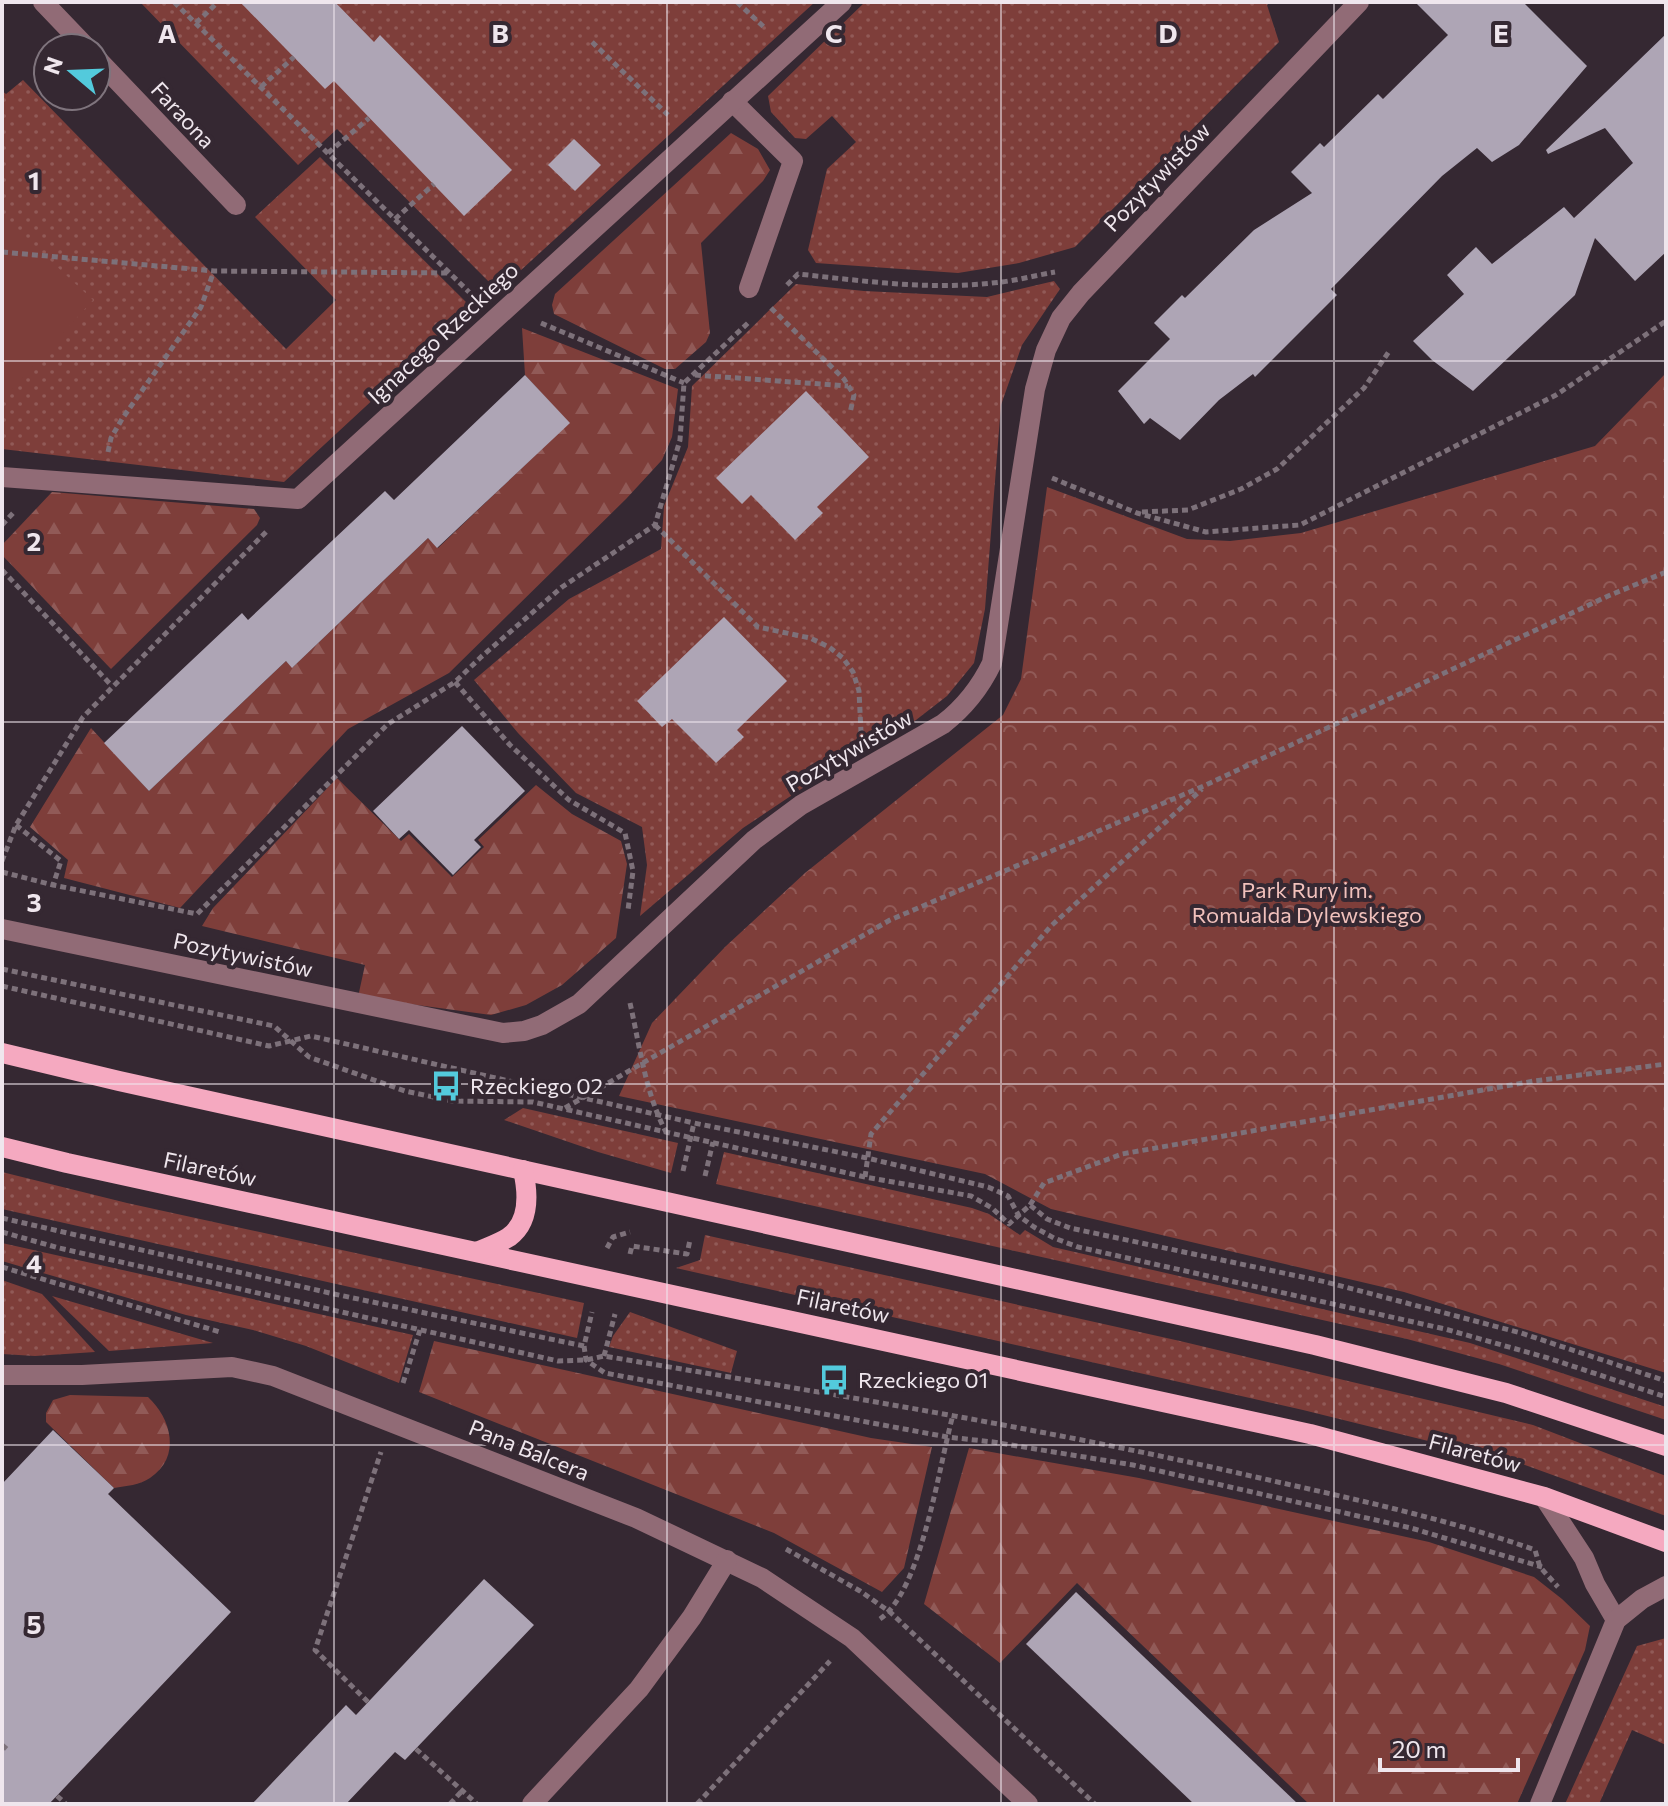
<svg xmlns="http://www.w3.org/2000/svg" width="1668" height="1806" viewBox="0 0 1668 1806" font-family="Commissioner,sans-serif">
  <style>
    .grass { fill: url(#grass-dots) }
    .forest { fill: url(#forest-firs) }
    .park { fill: url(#park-crowns) }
    .pitch { fill: #7e3e3a }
    .building { fill: #aea5b5 }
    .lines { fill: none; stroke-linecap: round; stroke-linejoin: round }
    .path { stroke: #7d717a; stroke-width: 5; stroke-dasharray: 6 4; stroke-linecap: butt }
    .minor { stroke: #916b76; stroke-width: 20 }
    .major { stroke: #f5a9c0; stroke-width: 20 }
    .grid { fill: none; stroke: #efe6ed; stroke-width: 2; stroke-opacity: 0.55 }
    .labels { text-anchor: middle; stroke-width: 8; stroke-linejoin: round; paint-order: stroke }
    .street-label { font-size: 22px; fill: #efe6ed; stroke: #352832 }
    .park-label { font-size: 22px; fill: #f1c1bc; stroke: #352832 }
    .poi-label { font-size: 22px; fill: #efe6ed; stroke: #352832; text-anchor: start }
    .grid-label { font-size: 26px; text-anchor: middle; font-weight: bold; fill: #efe6ed; stroke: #352832; stroke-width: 8; stroke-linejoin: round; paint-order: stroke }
  </style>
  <defs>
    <pattern id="grass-dots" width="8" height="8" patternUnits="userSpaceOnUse" patternTransform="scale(2)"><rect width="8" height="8" fill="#7e3e3a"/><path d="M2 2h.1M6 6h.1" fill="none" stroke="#915a57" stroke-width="1.8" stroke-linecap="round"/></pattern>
    <pattern id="forest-firs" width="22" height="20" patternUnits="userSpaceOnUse" patternTransform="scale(2)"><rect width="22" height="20" fill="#7e3e3a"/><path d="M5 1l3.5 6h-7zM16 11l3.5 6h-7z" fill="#915a57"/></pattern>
    <pattern id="park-crowns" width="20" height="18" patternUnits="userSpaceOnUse" patternTransform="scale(2)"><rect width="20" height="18" fill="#7e3e3a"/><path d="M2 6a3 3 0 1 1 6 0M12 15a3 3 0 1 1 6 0" fill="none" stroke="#915a57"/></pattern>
  </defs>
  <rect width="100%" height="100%" fill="#352832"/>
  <g class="grass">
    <path d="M 140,2 L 815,2 L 498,291 L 337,129 L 298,165 Z"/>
    <path d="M 865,2 L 1270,2 L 1267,5 L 1279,42 L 1075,247 L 1019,263 L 958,273 L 816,263 L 808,250 L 827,169 L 856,142 L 832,116 L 806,139 L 795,138 L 771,112 L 768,96 Z"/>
    <path d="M 23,80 L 286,349 L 336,300 L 255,217 L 320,157 L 472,308 L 284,482 L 2,449 L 2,91 L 6,94 Z"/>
    <path d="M 1054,281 L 1060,289 L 1022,345 L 1001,405 L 985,609 L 974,663 L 947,696 L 916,720 L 840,763 L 743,828 L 640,916 L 647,865 L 642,827 L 576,793 L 518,733 L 474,680 L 569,599 L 661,549 L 664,506 L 688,447 L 692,386 L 796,284 L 864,291 L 987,297 Z"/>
    <path d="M 523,1108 L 678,1143 L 671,1173 L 598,1152 L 504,1120 Z"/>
    <path d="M 724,1152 L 972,1208 L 989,1214 L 1020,1235 L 1025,1230 L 1053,1247 L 1470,1343 L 1666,1407 L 1666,1420 L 1499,1364 L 1407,1339 L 716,1184 Z"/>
    <path d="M 2,1172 L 127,1203 L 584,1303 L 577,1338 L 2,1209 Z"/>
    <path d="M 705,1235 L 1180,1341 L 1533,1425 L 1666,1476 L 1666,1516 L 1525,1465 L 1303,1410 L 676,1268 L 700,1260 Z"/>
    <path d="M 2,1243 L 413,1335 L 399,1383 L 306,1346 L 253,1330 L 186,1315 L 2,1261 Z"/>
    <path d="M 2,1280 L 42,1294 L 95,1352 L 35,1356 L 2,1354 Z"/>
    <path d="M 52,1296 L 213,1343 L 109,1351 Z"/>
    <path d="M 630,1312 L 737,1351 L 731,1373 L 609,1347 L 613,1336 Z"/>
    <path d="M 1666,1638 L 1666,1745 L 1632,1730 L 1599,1804 L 1565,1804 L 1637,1646 Z"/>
  </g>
  <g class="forest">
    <path d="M 731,133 L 758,149 L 770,170 L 763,181 L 701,243 L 710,333 L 706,342 L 675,369 L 665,369 L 554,314 L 552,305 L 555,294 Z"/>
    <path d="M 522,328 L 678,389 L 672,437 L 662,460 L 626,499 L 449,673 L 348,729 L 180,908 L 64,878 L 68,860 L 30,827 L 91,728 L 149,791 L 286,661 L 293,667 L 428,538 L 438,548 L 569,423 L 525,375 Z"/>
    <path d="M 52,492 L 254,509 L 260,518 L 257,525 L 111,669 L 2,555 L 2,545 Z"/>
    <path d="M 337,778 L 401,841 L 409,834 L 452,877 L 484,847 L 478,840 L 536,785 L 572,814 L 621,841 L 627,864 L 616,938 L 562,985 L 526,1005 L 491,1015 L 358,997 L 365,965 L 202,926 L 213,908 Z"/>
    <path d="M 434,1341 L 871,1438 L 932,1447 L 904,1568 L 882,1592 L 774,1533 L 419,1392 Z"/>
    <path d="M 70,1395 L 148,1397 C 171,1418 182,1457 150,1478 C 140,1485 126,1486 114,1488 L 46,1422 L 46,1413 L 53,1400 Z"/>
    <path d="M 969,1448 L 1139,1478 L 1429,1542 L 1534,1577 L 1562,1599 L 1590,1626 L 1585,1650 L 1517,1804 L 1309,1804 L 1077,1583 L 1000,1663 L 924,1604 Z"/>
  </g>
  <path class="park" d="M 1666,373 L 1666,1373 L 1404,1292 L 1051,1209 L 985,1174 L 619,1096 L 652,1023 L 726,946 L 805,873 L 1003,715 L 1021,679 L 1047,487 L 1187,539 L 1230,541 L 1301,533 L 1595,446 Z"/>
  <path class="pitch" d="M 2,216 L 93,300 L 2,400 Z"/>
  <g class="building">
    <path d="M 240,2 L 335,2 L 374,42 L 380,35 L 512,170 L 464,216 L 334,81 L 325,89 Z"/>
    <path d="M 1415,2 L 1523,2 L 1587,66 L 1519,145 L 1492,162 L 1477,148 L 1442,176 L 1331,289 L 1337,295 L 1255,377 L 1253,374 L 1219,400 L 1180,440 L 1150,418 L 1144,424 L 1118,391 L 1170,339 L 1154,323 L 1182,295 L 1185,298 L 1254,230 L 1312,193 L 1291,172 L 1320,143 L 1324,147 L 1378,94 L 1383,99 L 1448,35 Z"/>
    <path d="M 1666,34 L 1666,252 L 1635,281 L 1595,238 L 1575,295 L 1473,391 L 1432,360 L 1413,341 L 1464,294 L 1447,275 L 1476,247 L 1492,264 L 1564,207 L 1574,218 L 1633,163 L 1605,128 L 1548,154 L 1546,150 Z"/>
    <path d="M 574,139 L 601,165 L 575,191 L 548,165 Z"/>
    <path d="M 525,375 L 570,423 L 437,548 L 428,538 L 292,668 L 286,661 L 149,791 L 104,743 L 242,613 L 248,620 L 385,491 L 394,500 Z"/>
    <path d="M 806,391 L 869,457 L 817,507 L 823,513 L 795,540 L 751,495 L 742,504 L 716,478 Z"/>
    <path d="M 724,617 L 787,681 L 737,730 L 744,737 L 716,763 L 672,719 L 662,727 L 637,701 Z"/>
    <path d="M 462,726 L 525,791 L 474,840 L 481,847 L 453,875 L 409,830 L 399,839 L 373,811 Z"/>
    <path d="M 53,1430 L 114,1488 L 108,1494 L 231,1612 L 49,1804 L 2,1804 L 2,1484 Z"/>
    <path d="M 484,1579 L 534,1625 L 405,1760 L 395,1752 L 346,1804 L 252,1804 L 346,1705 L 356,1715 Z"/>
    <path d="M 1076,1592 L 1298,1804 L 1194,1804 L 1026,1644 Z"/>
  </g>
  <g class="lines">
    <g class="path">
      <path d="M 174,2 L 473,296"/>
      <path d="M 737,2 L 766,29"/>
      <path d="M 196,23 L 218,2"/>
      <path d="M 592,42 L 668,115"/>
      <path d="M 261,87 L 294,57"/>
      <path d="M 328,153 L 369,118"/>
      <path d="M 395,219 L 434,184"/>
      <path d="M 2,252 L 214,271 L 451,273"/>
      <path d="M 787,285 L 798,274 C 865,281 933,291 1001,282 C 1019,280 1037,275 1055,272"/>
      <path d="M 771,308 L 844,379 L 854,395 L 850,413"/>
      <path d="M 541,323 L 684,383"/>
      <path d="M 695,375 L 848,386"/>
      <path d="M 108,452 L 111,438 L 122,419 L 201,307 L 214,271"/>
      <path d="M 1052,478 L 1137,513 L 1206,532 L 1300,525 L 1556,395 L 1666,321"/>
      <path d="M 1142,512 L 1188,510 L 1241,489 L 1277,469 L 1364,388 L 1390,350"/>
      <path d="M 2,525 L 15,511"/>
      <path d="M 655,525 L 758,627 L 810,638 L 829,647 L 843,658 L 853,672 L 859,691 L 861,732"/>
      <path d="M 2,570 L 112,686"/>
      <path d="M 455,682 L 510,745 L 569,800 L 625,833 L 633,871 L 628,910"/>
      <path d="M 16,825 L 61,861 L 53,885"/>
      <path d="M 2,861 L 16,825 L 83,717 L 267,531"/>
      <path d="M 2,872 L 53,885 L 197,914 L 388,724 L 455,682 L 481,657 L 562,587 L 655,525 L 680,440 L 684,383 L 749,322"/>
      <path d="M 2,969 L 274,1026 L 309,1057 L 405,1091 L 452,1101 L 533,1102 L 865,1177 L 971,1196 L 992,1208 L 1009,1224 L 1030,1205 L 1047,1219 L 1070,1228 L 1326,1282 L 1521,1333 L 1666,1381"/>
      <path d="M 2,986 L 269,1046 L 311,1036 L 694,1123"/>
      <path d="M 630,1003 C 640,1047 645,1092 666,1132"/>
      <path d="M 565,1108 L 890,920 L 1206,785 L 1608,596 L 1666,572"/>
      <path d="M 683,1171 L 694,1123 L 867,1158 L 988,1187 L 1008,1196 L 1019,1216 L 1034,1227 L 1054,1238 L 1078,1247 L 1445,1329 L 1548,1358 L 1666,1397"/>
      <path d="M 705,1176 L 713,1142"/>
      <path d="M 865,1177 L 871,1134 L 1051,926 L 1202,789"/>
      <path d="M 1030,1205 L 1044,1183 L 1122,1154 L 1534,1081 L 1666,1064"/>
      <path d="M 2,1218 L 334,1294 L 584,1346 L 592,1312"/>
      <path d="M 2,1232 L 59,1248 L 558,1361 L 586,1360 L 604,1356 C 824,1393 1043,1428 1260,1478 C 1353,1499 1445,1518 1535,1550 L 1540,1567 L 1558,1587"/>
      <path d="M 607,1248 L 613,1237 L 630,1232"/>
      <path d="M 630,1254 L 632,1246 L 687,1254 L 690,1240"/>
      <path d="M 2,1267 L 220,1332"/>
      <path d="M 584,1346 L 586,1360 L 605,1373 L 947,1437 L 993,1442 L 1133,1465 L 1411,1528 L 1542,1567"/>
      <path d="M 604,1356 L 615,1314"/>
      <path d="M 403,1383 L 420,1330"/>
      <path d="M 786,1549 L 860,1591 L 890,1612 L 1095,1804"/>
      <path d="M 880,1619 C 922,1590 939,1465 953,1415"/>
      <path d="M 368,1702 L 315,1650 L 381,1452"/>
      <path d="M 2,1745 L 8,1750"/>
      <path d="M 416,1749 L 477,1804"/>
      <path d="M 57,1796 L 66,1804"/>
      <path d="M 450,1804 L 461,1792"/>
      <path d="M 697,1804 L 830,1661"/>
    </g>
    <g class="minor">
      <path d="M 43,2 L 87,48"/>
      <path d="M 96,58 L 236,205"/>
      <path d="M 732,101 L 793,161 L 749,288"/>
      <path d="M 2,477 L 298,499 L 842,2"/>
      <path d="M 2,929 L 503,1033 L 524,1031 L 542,1025 L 579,1004 L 754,840 L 801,805 L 943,724 C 965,707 980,688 992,663 L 1035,389 L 1046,350 L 1061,318 L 1081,293 L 1359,2"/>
      <path d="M 2,1375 L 82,1375 L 232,1367 L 273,1376 L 636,1518 L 762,1578 L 852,1638 L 1028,1804"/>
      <path d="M 1544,1497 L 1584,1558 L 1595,1584 L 1616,1620"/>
      <path d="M 532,1804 L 639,1689 L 692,1617 L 727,1560"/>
      <path d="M 1540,1804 L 1616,1620 L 1642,1599 L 1666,1586"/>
    </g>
    <g class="major">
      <path d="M 2,1053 L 119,1081 L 1315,1345 L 1506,1393 L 1666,1446"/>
      <path d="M 2,1147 L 67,1163 L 1310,1434 L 1544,1497 L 1666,1542"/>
      <path d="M 479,1251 C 488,1247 500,1243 509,1237 C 530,1222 528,1192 523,1170"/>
    </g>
  </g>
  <path class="grid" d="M 334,2 L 334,1804M 667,2 L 667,1804M 1001,2 L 1001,1804M 1334,2 L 1334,1804M 2,361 L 1666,361M 2,722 L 1666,722M 2,1084 L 1666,1084M 2,1445 L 1666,1445"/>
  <defs>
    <g id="bus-bare" transform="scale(2.4)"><path d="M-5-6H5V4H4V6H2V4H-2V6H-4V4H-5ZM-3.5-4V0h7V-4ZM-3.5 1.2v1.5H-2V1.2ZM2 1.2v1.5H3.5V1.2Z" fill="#53cadc" stroke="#352832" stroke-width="2.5" paint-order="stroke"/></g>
  </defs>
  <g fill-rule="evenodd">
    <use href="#bus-bare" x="446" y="1086"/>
    <use href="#bus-bare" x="834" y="1380"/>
  </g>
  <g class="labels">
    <g class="street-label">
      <text transform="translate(183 115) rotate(47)" y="8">Faraona</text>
      <text transform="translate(1157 177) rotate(-46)" y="8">Pozytywistów</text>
      <text transform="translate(443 333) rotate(-43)" y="8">Ignacego Rzeckiego</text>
      <text transform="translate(849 751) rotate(-30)" y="8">Pozytywistów</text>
      <text transform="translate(243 955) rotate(12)" y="8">Pozytywistów</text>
      <text transform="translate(210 1169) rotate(12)" y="8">Filaretów</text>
      <text transform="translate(843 1306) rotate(12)" y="8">Filaretów</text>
      <text transform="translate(529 1450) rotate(22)" y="8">Pana Balcera</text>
      <text transform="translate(1475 1453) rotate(15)" y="8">Filaretów</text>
    </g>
    <g class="park-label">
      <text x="1307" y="898">Park Rury im.<tspan x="1307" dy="25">Romualda Dylewskiego</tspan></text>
    </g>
    <g class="poi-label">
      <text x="470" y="1094">Rzeckiego 02</text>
      <text x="858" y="1388">Rzeckiego 01</text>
    </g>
  </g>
  <g class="grid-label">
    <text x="167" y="43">A</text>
    <text x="500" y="43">B</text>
    <text x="834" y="43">C</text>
    <text x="1168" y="43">D</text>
    <text x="1501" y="43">E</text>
    <text x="34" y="190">1</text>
    <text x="34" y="551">2</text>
    <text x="34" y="912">3</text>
    <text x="34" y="1273">4</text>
    <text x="34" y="1634">5</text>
  </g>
  <rect width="1668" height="1806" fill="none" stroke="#efe6ed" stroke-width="8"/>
  <g transform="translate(72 72) rotate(289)"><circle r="38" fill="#352832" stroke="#7f747d" stroke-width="2"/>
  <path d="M0-6L14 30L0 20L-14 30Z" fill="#53cadc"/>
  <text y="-12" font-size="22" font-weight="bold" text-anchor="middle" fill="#efe6ed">N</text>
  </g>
  <path d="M1380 1758v12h138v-12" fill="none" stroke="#efe6ed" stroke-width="4"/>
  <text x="1392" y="1758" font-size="24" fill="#efe6ed" stroke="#352832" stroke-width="6" paint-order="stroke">20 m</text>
</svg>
